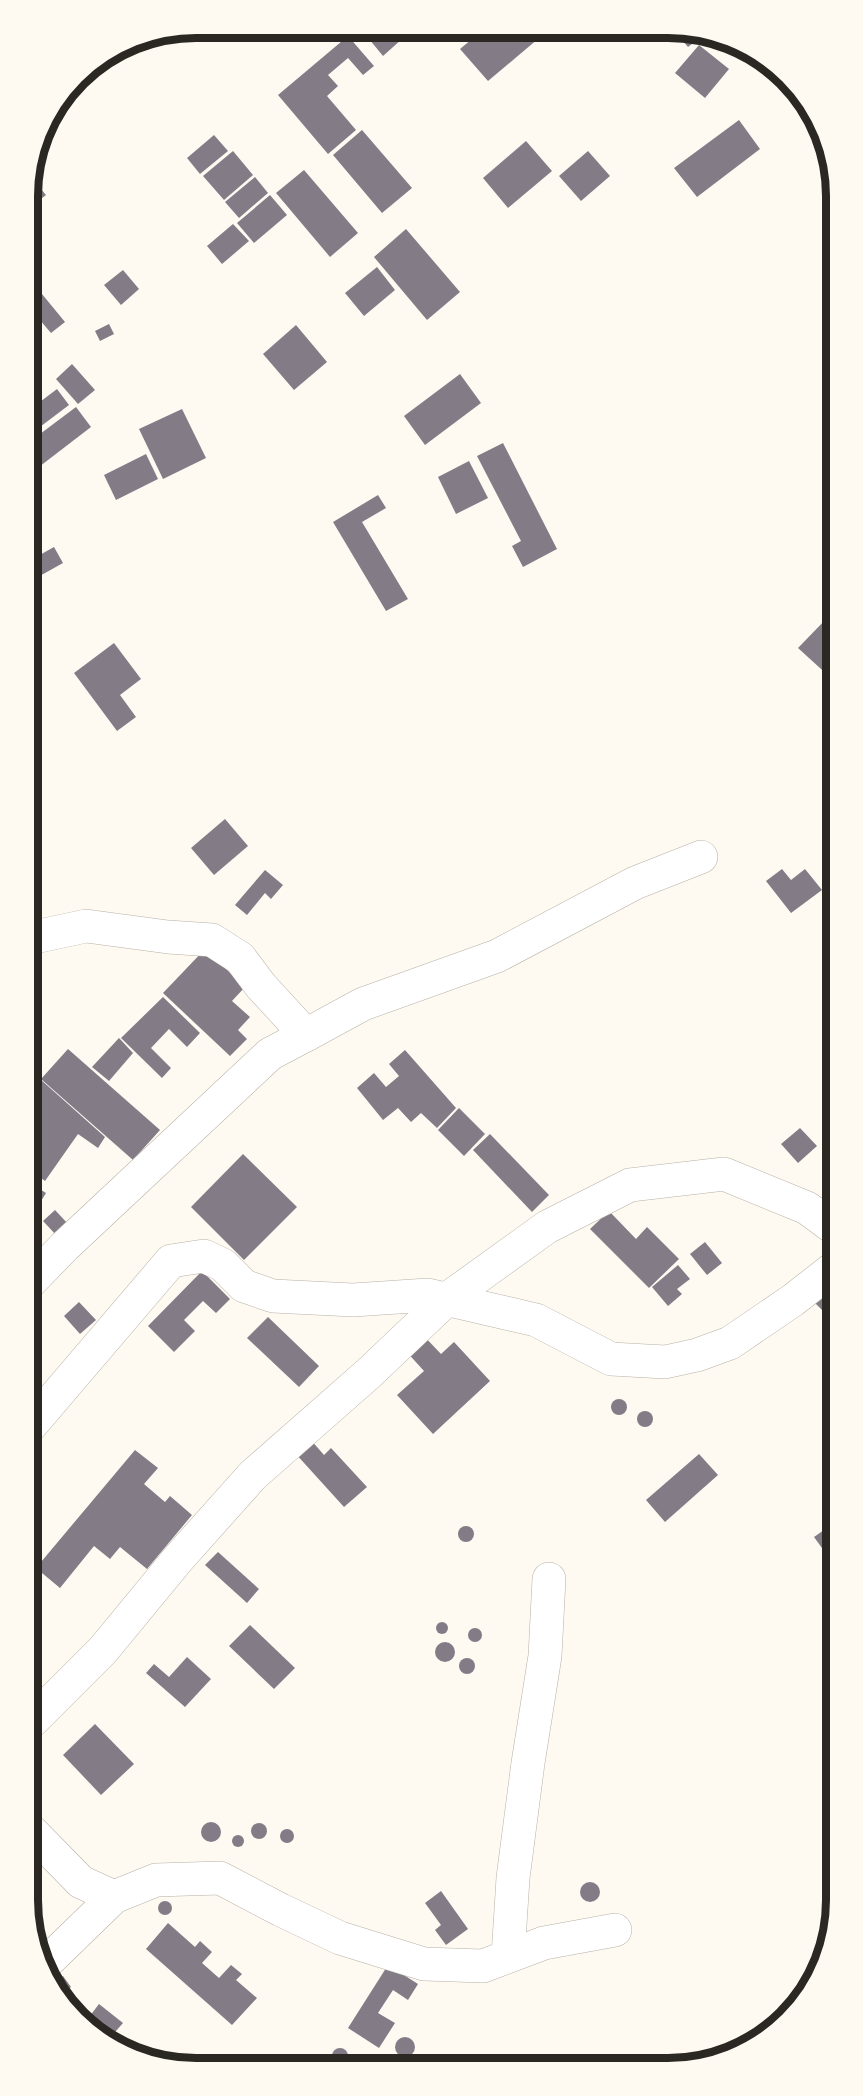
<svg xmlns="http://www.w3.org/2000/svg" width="863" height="2096" viewBox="0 0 863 2096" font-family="'Fira Sans Condensed',sans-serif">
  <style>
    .building { fill: #837c87 }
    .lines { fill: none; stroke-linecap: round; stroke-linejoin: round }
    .minor-casing { stroke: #b8b1a5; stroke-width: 34 }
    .minor { stroke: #fff; stroke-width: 33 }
    .rim { fill: none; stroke: #2b2823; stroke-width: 8 }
  </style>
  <rect width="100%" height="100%" fill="#fefaf2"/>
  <g class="building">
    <path d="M 360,28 L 393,28 L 402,39 L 383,56 Z"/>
    <path d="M 444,29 L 468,29 L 453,40 Z"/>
    <path d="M 484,29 L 542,29 L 545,33 L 488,81 L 460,49 Z"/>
    <path d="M 674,30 L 700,30 L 706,33 L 688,47 Z"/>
    <path d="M 348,36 L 374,66 L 363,75 L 348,58 L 328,75 L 338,86 L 327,96 L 356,130 L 328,154 L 278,95 Z"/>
    <path d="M 699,45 L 729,69 L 705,98 L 675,73 Z"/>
    <path d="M 739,120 L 760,149 L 697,197 L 674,168 Z"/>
    <path d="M 362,130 L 412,188 L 382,213 L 333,155 Z"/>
    <path d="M 214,135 L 228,151 L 200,174 L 187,158 Z"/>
    <path d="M 526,141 L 552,171 L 508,208 L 483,178 Z"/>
    <path d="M 233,151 L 253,175 L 224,200 L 203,176 Z"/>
    <path d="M 588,151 L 610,176 L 581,201 L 559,176 Z"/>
    <path d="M 304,170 L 358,233 L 330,257 L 276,193 Z"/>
    <path d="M 30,176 L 46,195 L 27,210 L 27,184 Z"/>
    <path d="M 255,177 L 268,193 L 239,218 L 225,202 Z"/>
    <path d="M 270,195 L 287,215 L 254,243 L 237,223 Z"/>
    <path d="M 233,224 L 249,241 L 222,264 L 207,246 Z"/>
    <path d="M 406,229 L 460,292 L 427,320 L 374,257 Z"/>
    <path d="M 377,267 L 395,290 L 364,316 L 345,293 Z"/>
    <path d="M 123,270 L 139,289 L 121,305 L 104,285 Z"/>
    <path d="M 28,277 L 65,322 L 51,333 L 28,306 Z"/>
    <path d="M 109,324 L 114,334 L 100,341 L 95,331 Z"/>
    <path d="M 296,325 L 327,362 L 294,390 L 263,354 Z"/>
    <path d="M 72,364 L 95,390 L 78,404 L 56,379 Z"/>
    <path d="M 460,374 L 481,403 L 425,445 L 404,416 Z"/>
    <path d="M 57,389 L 69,405 L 28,436 L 28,411 Z"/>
    <path d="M 76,407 L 91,427 L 35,470 L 28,462 L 28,443 Z"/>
    <path d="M 182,409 L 206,458 L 163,479 L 139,429 Z"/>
    <path d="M 503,443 L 557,549 L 523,567 L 512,546 L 521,541 L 477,456 Z"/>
    <path d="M 146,454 L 158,479 L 116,500 L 104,475 Z"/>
    <path d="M 469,461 L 488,498 L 456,514 L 438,477 Z"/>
    <path d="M 378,495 L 386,508 L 362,522 L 408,599 L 386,611 L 333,522 Z"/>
    <path d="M 54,547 L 63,563 L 29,582 L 29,561 Z"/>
    <path d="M 828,617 L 832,620 L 832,679 L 798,648 Z"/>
    <path d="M 114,643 L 141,679 L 120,695 L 136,717 L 117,731 L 74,673 Z"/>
    <path d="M 225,819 L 248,846 L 214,875 L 191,848 Z"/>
    <path d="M 782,869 L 791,880 L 805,869 L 822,890 L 791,913 L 766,881 Z"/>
    <path d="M 265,870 L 283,885 L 271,899 L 265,893 L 247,915 L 235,905 Z"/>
    <path d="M 205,949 L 245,987 L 232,1001 L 250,1017 L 238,1030 L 247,1039 L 230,1056 L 163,993 Z"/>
    <path d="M 163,997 L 200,1033 L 187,1047 L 169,1029 L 151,1048 L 171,1068 L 162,1078 L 121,1038 Z"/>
    <path d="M 119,1038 L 133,1053 L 109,1081 L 92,1067 Z"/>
    <path d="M 68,1049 L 160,1130 L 133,1160 L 41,1079 Z"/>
    <path d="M 405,1050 L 456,1108 L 437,1128 L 421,1113 L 411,1122 L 398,1108 L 383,1120 L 357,1088 L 374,1073 L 386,1087 L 399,1076 L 389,1064 Z"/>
    <path d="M 30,1074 L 40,1079 L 105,1137 L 98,1148 L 78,1134 L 45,1181 L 30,1170 Z"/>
    <path d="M 459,1108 L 485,1134 L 464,1156 L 438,1130 Z"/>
    <path d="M 800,1128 L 817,1146 L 798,1163 L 781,1144 Z"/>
    <path d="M 490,1134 L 549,1195 L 532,1212 L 473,1150 Z"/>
    <path d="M 243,1154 L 297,1207 L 244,1260 L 191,1207 Z"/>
    <path d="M 30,1183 L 46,1193 L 30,1219 Z"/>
    <path d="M 55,1210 L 69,1225 L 57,1236 L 43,1221 Z"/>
    <path d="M 609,1211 L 636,1239 L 647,1227 L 679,1259 L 649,1288 L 590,1229 Z"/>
    <path d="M 705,1242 L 722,1263 L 707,1275 L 690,1254 Z"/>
    <path d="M 678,1265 L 690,1279 L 677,1289 L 682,1294 L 668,1306 L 652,1287 Z"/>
    <path d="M 202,1271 L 230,1299 L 216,1313 L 203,1301 L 184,1320 L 195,1331 L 174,1352 L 148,1326 Z"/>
    <path d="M 825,1291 L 834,1300 L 834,1322 L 814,1302 Z"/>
    <path d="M 79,1302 L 96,1320 L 80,1334 L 64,1316 Z"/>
    <path d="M 268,1317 L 319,1366 L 299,1387 L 247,1338 Z"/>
    <path d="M 421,1333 L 441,1354 L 454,1342 L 490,1381 L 433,1434 L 397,1395 L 424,1371 L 404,1349 Z"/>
    <circle cx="619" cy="1407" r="8"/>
    <circle cx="645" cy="1419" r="8"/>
    <path d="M 310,1439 L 324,1455 L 331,1448 L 367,1487 L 344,1507 L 295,1453 Z"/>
    <path d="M 135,1450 L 158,1468 L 144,1484 L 165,1502 L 170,1496 L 192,1515 L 147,1569 L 120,1547 L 110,1559 L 94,1546 L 60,1588 L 36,1568 Z"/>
    <path d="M 699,1454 L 718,1475 L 665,1522 L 646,1500 Z"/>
    <path d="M 834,1523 L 835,1566 L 814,1537 Z"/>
    <circle cx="466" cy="1534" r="8"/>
    <path d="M 218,1552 L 259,1589 L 247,1603 L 205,1565 Z"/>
    <circle cx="442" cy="1628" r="6"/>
    <path d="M 250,1625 L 295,1668 L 274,1689 L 229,1646 Z"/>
    <circle cx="475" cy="1635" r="7"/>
    <circle cx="445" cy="1652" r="10"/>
    <path d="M 187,1657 L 211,1679 L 185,1707 L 146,1673 L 154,1664 L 169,1677 Z"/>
    <circle cx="467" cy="1666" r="8"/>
    <path d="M 95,1724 L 134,1764 L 101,1795 L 63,1755 Z"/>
    <circle cx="211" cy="1832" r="10"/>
    <circle cx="259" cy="1831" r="8"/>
    <circle cx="287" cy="1836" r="7"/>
    <circle cx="238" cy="1841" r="6"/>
    <circle cx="590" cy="1892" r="10"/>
    <path d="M 441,1891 L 468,1929 L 446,1945 L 435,1930 L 441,1925 L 425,1903 Z"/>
    <circle cx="165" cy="1908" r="7"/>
    <path d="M 168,1923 L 195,1947 L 200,1941 L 212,1952 L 202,1963 L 219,1978 L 231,1965 L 242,1974 L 236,1980 L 257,1998 L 232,2025 L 146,1949 Z"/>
    <path d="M 388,1965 L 418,1984 L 408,2000 L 393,1990 L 378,2013 L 395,2023 L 379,2048 L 348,2028 Z"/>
    <path d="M 63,1976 L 71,1987 L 63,1993 L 56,1982 Z"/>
    <path d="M 99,2004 L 123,2023 L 109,2039 L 83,2025 Z"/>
    <circle cx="405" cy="2047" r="10"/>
    <circle cx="340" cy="2056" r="8"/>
    <path d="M 152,2049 L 158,2050 L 162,2056 L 160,2062 L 158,2063 L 145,2057 L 147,2052 Z"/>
  </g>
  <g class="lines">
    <g class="minor-casing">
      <g id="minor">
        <path d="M 30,938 L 86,926 L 168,937 L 212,940 L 240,958 L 261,986 L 306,1035 L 363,1004 L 497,956 L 635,883 L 701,857"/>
        <path d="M 31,1281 L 65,1246 L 270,1054 L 306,1035"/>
        <path d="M 31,1425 L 171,1261 L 204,1256 L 223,1265 L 244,1286 L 273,1296 L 353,1300 L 428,1295 L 536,1320 L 611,1359 L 665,1362 L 697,1355 L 730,1343 L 793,1300 L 834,1268"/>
        <path d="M 32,1721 L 103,1650 L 178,1559 L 253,1475 L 368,1374 L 447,1299 L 547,1227 L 630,1185 L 724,1174 L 807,1208 L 834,1228"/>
        <path d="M 32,1832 L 81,1882 L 114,1897"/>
        <path d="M 508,1956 L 513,1878 L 528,1763 L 545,1656 L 549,1579"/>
        <path d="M 45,1964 L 114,1897 L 156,1880 L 220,1878 L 281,1910 L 340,1938 L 424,1964 L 483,1966 L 544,1943 L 615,1930"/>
      </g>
    </g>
    <use href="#minor" class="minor"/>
  </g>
  <path d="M0 0H863V2096H0ZM196 38H668A158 158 0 0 1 826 196V1900A158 158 0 0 1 668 2058H196A158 158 0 0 1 38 1900V196A158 158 0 0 1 196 38Z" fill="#fefaf2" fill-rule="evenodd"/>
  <path class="rim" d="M196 38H668A158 158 0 0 1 826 196V1900A158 158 0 0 1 668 2058H196A158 158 0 0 1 38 1900V196A158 158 0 0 1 196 38Z"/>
</svg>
